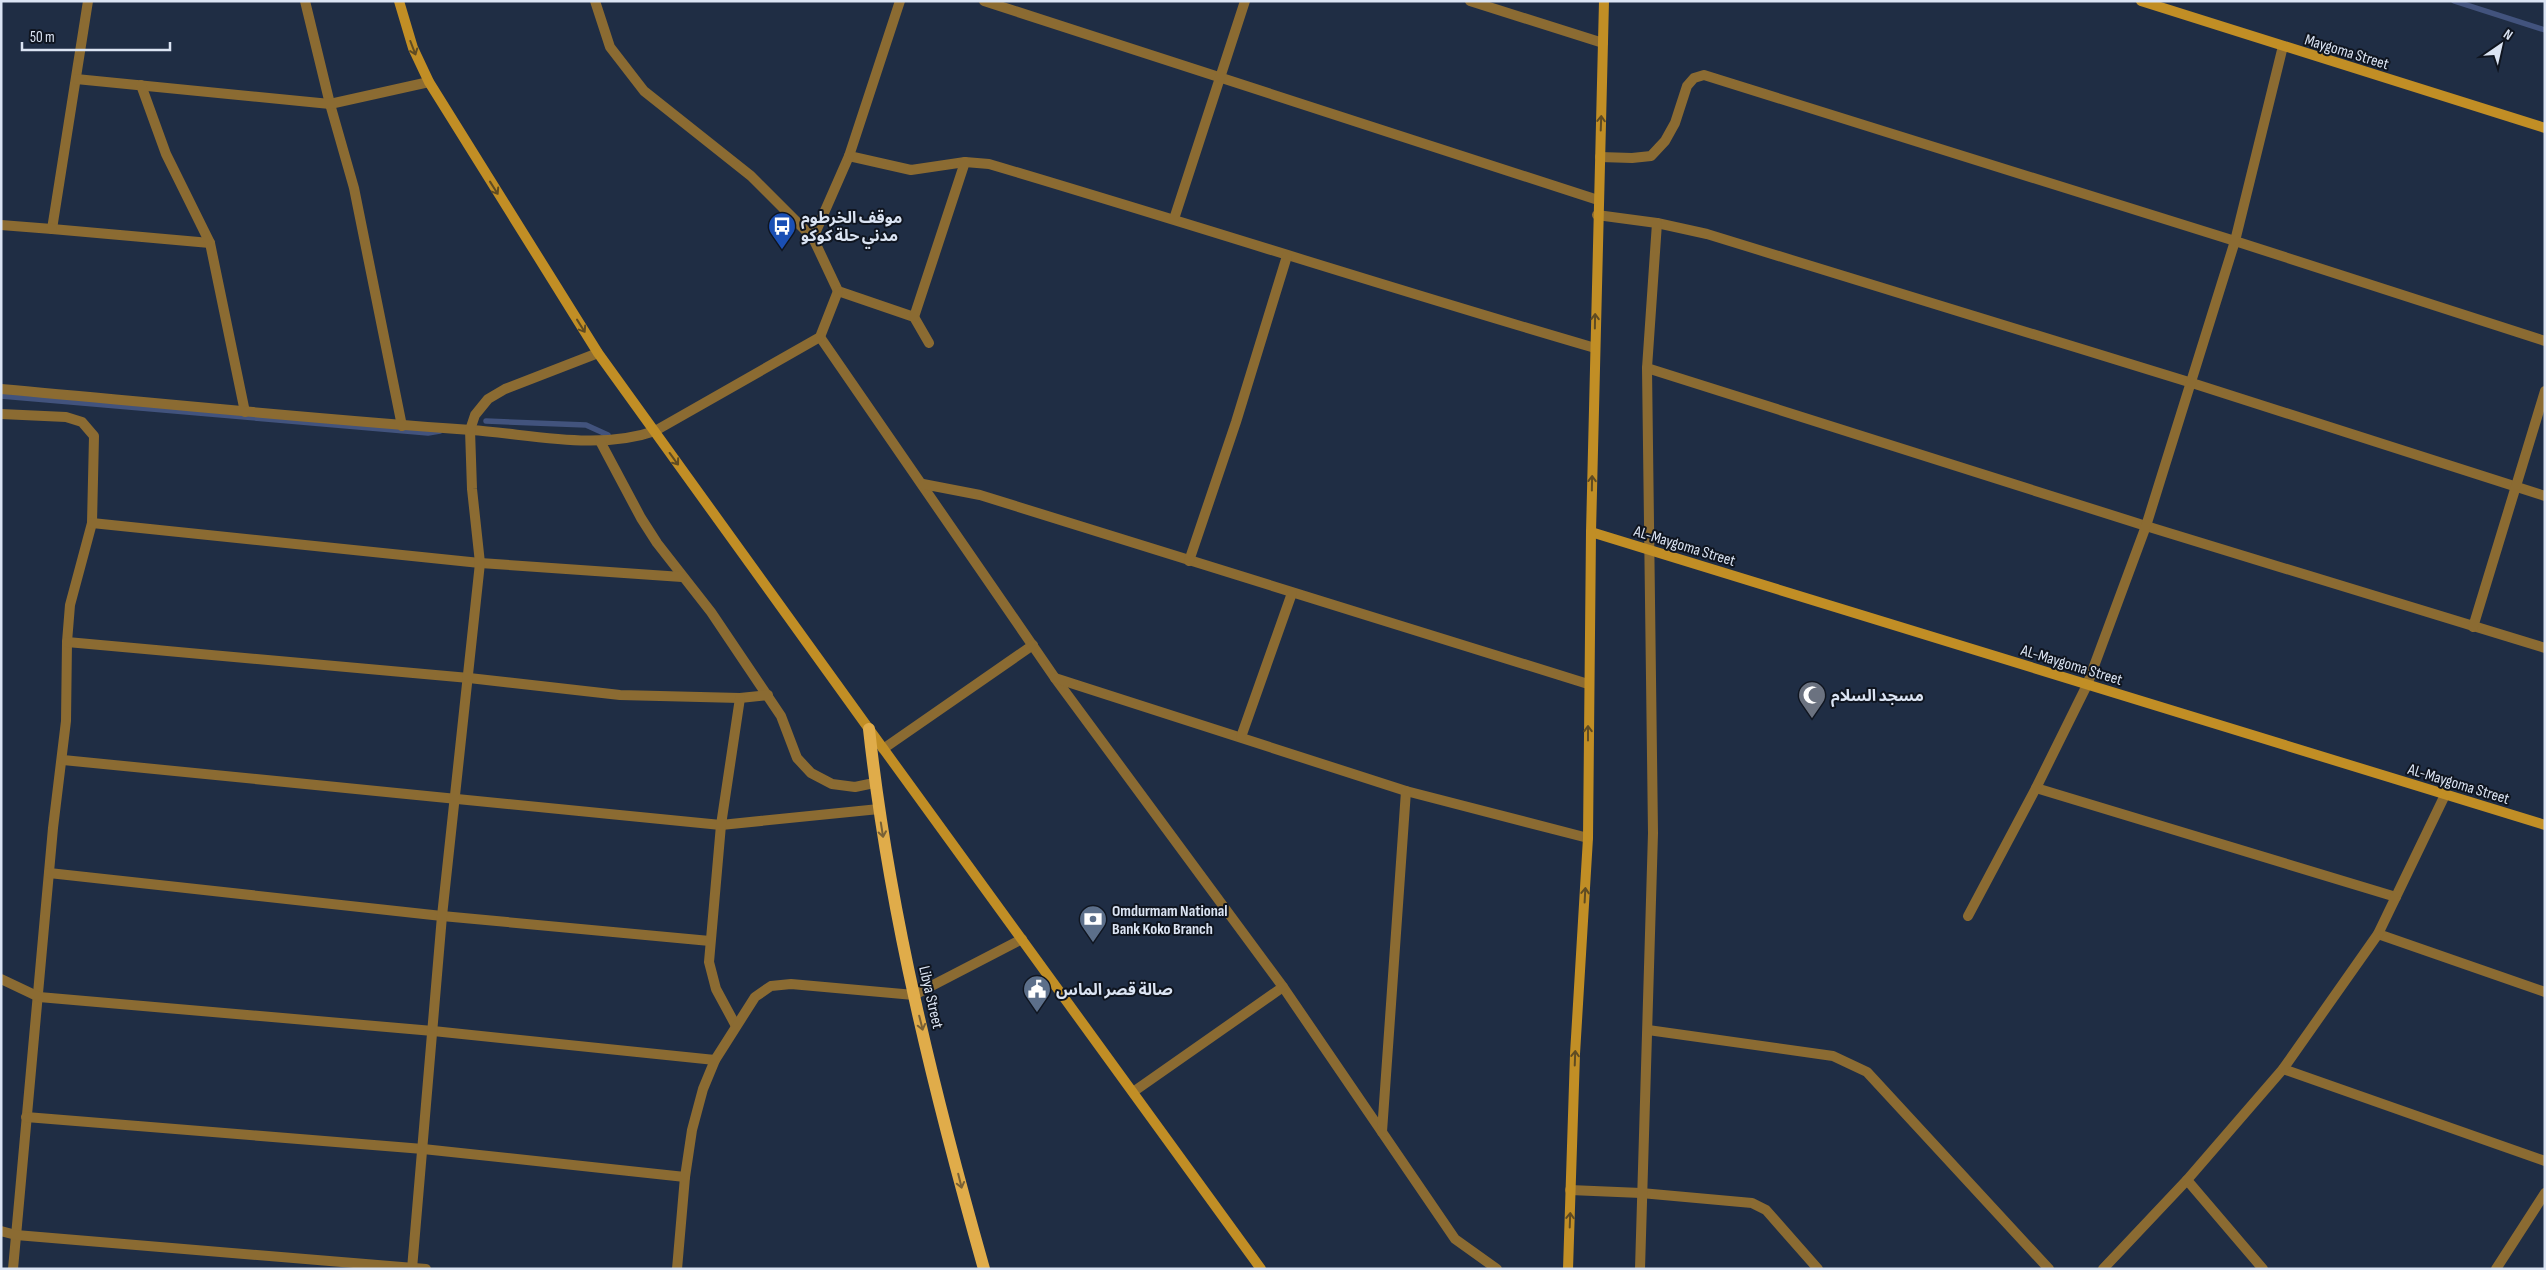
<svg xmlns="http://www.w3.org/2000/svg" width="2546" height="1270" viewBox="0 0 2546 1270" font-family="'Sofia Sans Condensed','Noto Sans Arabic',sans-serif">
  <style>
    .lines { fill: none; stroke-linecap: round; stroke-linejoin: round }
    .stream { stroke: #42537d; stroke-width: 5.5 }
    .lane { stroke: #8b6b32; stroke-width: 10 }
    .street { stroke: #8b6b32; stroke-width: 10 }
    .secondary { stroke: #c18e25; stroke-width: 10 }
    .primary { stroke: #e0ac4a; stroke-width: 12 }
    .oneway { stroke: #5f4b22 }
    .oneway2 { stroke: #786035 }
    .labels { text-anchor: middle; stroke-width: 4; stroke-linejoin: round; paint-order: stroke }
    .street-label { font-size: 16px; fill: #dbe4f3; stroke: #0f1520 }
    .poi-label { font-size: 16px; font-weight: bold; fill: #dbe4f3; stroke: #0f1520; text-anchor: start }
  </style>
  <rect width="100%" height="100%" fill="#1f2d44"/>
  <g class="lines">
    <g class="stream">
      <path d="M 2454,1 L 2545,30"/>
      <path d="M 1,396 L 428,433 L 440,431"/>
      <path d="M 486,421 L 586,425 L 608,435"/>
    </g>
    <g class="lane">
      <path d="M 88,1 L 52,229 L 210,243"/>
      <path d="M 305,1 L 330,104 L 354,188 L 402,426"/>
      <path d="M 595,1 L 610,47 L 644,91 L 751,176 L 813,238 L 838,291 L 914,317 L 929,343"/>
      <path d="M 984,1 L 1598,200"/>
      <path d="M 1470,1 L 1603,43"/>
      <path d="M 76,79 L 330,104 L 429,82"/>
      <path d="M 141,85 L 166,154 L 210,243 L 245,412"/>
      <path d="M 849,156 L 911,170 L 965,162 L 989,164 C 1192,224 1392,289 1595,348"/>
      <path d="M 1174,219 L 1245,1"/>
      <path d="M 1,225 L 52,229"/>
      <path d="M 813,238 L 849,156 L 900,1"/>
      <path d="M 914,317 L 965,162"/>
      <path d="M 820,337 L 1055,678 L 1283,987 L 1455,1239 L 1497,1269"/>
      <path d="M 655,431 L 820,337 L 838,291"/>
      <path d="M 923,484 L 980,495 L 1588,684"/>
      <path d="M 1189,561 L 1236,422 L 1287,256"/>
      <path d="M 1055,678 L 1406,791 L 1588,838"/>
      <path d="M 1241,737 L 1292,593"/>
      <path d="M 883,749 L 1033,645"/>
      <path d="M 1133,1092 L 1283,987"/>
      <path d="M 1382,1132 L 1406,791"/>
    </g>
    <g class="street">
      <path d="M 1600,157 L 1632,158 L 1651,156 L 1665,141 L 1675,123 L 1687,86 L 1694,78 L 1704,75 L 2235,241 L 2545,341"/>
      <path d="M 1597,215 L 1657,223 L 1707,234 L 2192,383 L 2545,496"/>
      <path d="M 1647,368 L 2146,526 L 2545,648"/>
      <path d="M 1,389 C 158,403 314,419 471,430 C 530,434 598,451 655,431"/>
      <path d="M 1,414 L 66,417 L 82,422 L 94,436 L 92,523 L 70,605 L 67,642 L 66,721 L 53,828 L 13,1269"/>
      <path d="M 600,441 L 641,518 L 657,543 L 711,612 L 781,716 L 797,758 L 811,773 L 832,784 L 855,787 L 874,783"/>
      <path d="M 92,523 L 480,563 L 682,577"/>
      <path d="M 2473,627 L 2545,391"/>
      <path d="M 67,642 L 469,678 L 620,695 L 740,698 L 768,695"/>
      <path d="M 63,760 L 721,825 L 879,809"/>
      <path d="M 2036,788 L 2396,897"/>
      <path d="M 49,873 L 442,916 L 710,941"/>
      <path d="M 1968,916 L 2036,788 L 2087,685 L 2146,526 L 2235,241 L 2283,46"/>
      <path d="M 2378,934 L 2545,992"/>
      <path d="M 1,979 L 39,997 L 433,1031 L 715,1060"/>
      <path d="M 736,1026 L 716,989 L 709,962 L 721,825 L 740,698"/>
      <path d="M 1648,1030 L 1833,1056 L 1867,1072 L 2049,1269"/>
      <path d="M 2283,1069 L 2545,1161"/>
      <path d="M 26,1117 L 423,1149 L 685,1177"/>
      <path d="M 2187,1180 L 2263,1269"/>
      <path d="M 1570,1190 L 1641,1193 L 1752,1203 L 1766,1210 L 1818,1269"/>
      <path d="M 1,1231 L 16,1235 L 426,1269"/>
      <path d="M 412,1269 L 442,916 L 480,563 L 472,489 L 470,430 L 475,415 L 488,399 L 505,389 L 598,353"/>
      <path d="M 677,1269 L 685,1177 L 692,1130 L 703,1089 L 715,1060 L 755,997 L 771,986 L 791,984 L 914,995 L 1022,939"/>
      <path d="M 1640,1269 L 1653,833 L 1647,368 L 1657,223"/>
      <path d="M 2103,1269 L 2187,1180 L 2283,1069 L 2378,934 L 2445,795"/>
      <path d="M 2496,1269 L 2545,1193"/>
    </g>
    <g class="secondary">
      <path d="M 399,1 L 413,48 L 429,82 L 598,353 L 869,729 L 1261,1269"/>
      <path d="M 2141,1 L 2545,128"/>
      <path d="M 1591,532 L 2545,825"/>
      <path d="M 1568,1269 L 1575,1054 L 1588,838 L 1591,532 L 1604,1"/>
    </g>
    <path class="primary" d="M 869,729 C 889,912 934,1092 984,1269"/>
  </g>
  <defs><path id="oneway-shaft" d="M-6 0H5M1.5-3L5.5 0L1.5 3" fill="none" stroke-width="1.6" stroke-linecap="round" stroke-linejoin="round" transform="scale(1.25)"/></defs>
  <g class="oneway">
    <use href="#oneway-shaft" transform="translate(413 48) rotate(69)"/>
    <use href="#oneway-shaft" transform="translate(1601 123) rotate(-88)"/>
    <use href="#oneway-shaft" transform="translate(494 188) rotate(58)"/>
    <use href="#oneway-shaft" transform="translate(1595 321) rotate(-89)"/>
    <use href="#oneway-shaft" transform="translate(581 326) rotate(58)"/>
    <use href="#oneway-shaft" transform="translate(674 459) rotate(54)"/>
    <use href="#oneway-shaft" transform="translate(1592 483) rotate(-89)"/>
    <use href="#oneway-shaft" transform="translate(1588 733) rotate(-90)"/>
    <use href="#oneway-shaft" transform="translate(1585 895) rotate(-87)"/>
    <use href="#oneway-shaft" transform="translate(1575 1058) rotate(-88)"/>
    <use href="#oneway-shaft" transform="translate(1570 1220) rotate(-88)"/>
  </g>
  <g class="oneway2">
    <use href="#oneway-shaft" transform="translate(882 830) rotate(81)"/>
    <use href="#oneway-shaft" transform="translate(921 1023) rotate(76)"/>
    <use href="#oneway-shaft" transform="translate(960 1181) rotate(76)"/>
  </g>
  <defs>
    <g id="bus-pin" transform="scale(1.4375)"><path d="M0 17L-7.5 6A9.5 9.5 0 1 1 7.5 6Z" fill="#1a4fb4" stroke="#0f1520"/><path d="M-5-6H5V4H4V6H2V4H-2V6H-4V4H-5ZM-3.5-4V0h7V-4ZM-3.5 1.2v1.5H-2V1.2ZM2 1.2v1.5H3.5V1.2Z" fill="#fff"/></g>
    <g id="mosque-pin" transform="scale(1.4375)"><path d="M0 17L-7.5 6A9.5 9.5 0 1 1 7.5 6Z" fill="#6b7280" stroke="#0f1520"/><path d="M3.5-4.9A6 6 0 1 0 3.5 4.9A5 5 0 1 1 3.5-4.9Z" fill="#fff"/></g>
    <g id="bank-pin" transform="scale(1.4375)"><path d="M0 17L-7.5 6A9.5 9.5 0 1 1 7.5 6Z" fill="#5c6f8a" stroke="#0f1520"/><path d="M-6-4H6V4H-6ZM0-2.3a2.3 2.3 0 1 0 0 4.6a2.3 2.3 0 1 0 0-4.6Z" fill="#fff"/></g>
    <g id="civic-pin" transform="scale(1.4375)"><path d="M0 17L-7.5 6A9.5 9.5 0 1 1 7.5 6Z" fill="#5c6f8a" stroke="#0f1520"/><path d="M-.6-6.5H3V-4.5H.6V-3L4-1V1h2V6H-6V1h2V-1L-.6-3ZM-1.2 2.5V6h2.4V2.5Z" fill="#fff"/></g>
  </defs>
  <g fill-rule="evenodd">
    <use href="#bus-pin" x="782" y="226"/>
    <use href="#mosque-pin" x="1812" y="695"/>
    <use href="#bank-pin" x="1093" y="919"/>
    <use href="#civic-pin" x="1037" y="989"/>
  </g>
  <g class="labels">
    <g class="street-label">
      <text transform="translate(2347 51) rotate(17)" y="6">Maygoma Street</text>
      <text transform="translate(1685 545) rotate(17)" y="6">AL-Maygoma Street</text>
      <text transform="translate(2072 664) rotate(17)" y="6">AL-Maygoma Street</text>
      <text transform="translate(2459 783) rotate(17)" y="6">AL-Maygoma Street</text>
      <text transform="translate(932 997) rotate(77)" y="6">Libya Street</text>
    </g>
    <g class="poi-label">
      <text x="801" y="223">موقف الخرطوم<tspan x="801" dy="18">مدني حلة كوكو</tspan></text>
      <text x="1831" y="701">مسجد السلام</text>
      <text x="1112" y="916">Omdurmam National<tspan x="1112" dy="18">Bank Koko Branch</tspan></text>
      <text x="1056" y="995">صالة قصر الماس</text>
    </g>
  </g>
  <rect width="2546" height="1270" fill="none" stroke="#dbe4f3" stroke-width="5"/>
  <g transform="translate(2501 45) rotate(34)" stroke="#0f1520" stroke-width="4" paint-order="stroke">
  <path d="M0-4L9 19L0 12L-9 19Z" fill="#dbe4f3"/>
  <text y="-8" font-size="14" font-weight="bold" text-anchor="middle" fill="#dbe4f3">N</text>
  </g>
  <path d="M22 42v8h148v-8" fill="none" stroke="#dbe4f3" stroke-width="2.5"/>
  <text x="30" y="42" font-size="15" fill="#dbe4f3" stroke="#0f1520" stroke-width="4" paint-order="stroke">50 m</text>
</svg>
